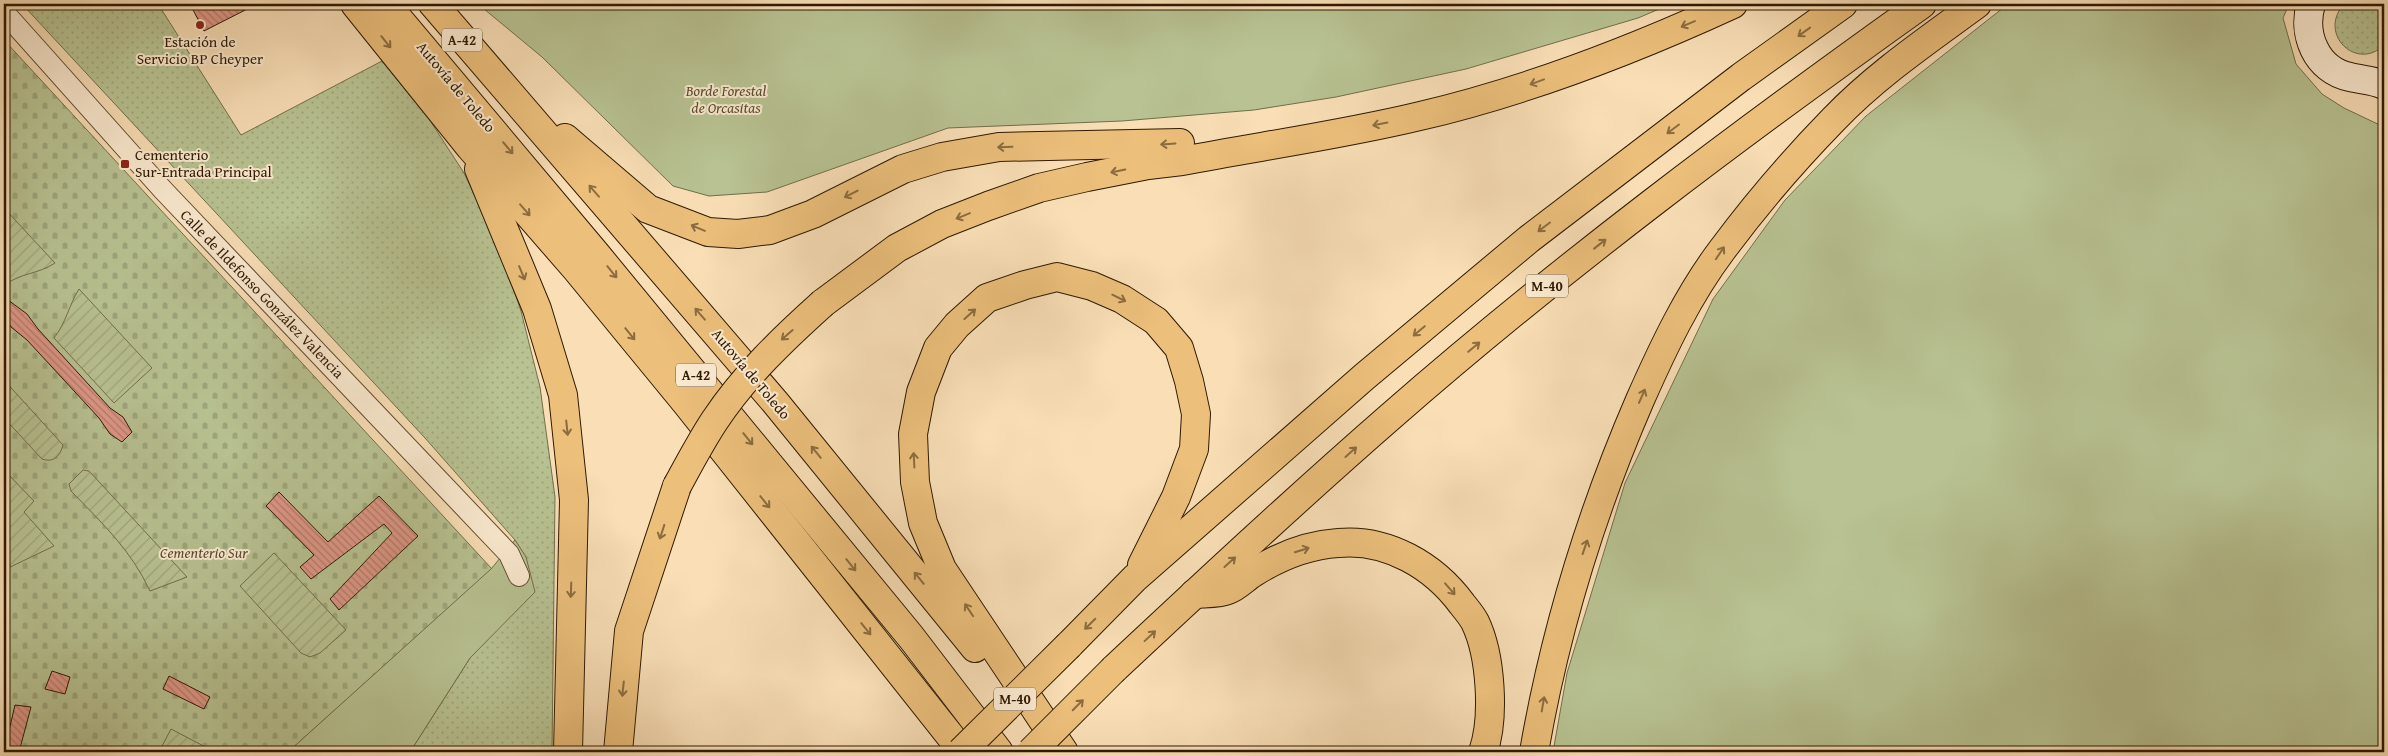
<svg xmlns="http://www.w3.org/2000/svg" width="2388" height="756" viewBox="0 0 2388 756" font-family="'Gentium Book Plus',serif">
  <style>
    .grass { fill: url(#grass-dots); stroke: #726e4a }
    .cemetery { fill: url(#cemetery-stones); stroke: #726e4a }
    .park { fill: #b8c292; stroke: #726e4a }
    .garden { fill: url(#garden-furrows); stroke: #726e4a }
    .building { fill: url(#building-back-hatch); stroke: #2d1903 }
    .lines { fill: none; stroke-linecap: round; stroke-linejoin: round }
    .street-casing { stroke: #604a30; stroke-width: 22 }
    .secondary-casing { stroke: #2d1903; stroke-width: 30 }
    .highway-casing { stroke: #2d1903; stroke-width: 30 }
    .street { stroke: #fbead0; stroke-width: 20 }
    .secondary { stroke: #fbead0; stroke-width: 28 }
    .highway { stroke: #ecbf7b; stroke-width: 28 }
    .highway-bridge-casing { stroke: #2d1903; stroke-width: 30; stroke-linecap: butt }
    .highway-bridge { stroke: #ecbf7b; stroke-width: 28 }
    .oneway { stroke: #8c6c3f }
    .poi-dot { fill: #8f2418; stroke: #fbead0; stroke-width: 2 }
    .labels { text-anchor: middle; stroke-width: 4; stroke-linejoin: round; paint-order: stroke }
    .shield { fill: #fbead0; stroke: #6b5840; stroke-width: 1 }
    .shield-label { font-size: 14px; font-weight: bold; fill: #2d1903 }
    .poi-label { font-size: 15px; fill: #2d1903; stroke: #fbead0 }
    .street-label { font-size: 15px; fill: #2d1903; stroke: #fbead0 }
    .park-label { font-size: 15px; font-style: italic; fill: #574c2e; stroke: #fbead0 }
  </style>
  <defs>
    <pattern id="grass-dots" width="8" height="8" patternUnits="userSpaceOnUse" patternTransform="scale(1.25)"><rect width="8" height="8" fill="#b8c292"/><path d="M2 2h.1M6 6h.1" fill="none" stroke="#9ea67c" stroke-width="1.8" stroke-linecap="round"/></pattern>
    <pattern id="cemetery-stones" width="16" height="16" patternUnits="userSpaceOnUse" patternTransform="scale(1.25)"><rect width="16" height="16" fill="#b8c292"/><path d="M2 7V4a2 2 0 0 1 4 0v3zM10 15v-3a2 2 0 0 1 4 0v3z" fill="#9ea67c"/></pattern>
    <pattern id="garden-furrows" width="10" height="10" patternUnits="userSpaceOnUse" patternTransform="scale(1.25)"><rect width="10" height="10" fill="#b8c292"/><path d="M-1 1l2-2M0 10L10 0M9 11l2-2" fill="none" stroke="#9ea67c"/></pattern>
    <pattern id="building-back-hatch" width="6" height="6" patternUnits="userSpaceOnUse" patternTransform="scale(1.25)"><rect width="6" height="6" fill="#de9787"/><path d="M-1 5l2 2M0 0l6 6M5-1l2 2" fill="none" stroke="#b47a6c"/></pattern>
  </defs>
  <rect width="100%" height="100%" fill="#f9deb6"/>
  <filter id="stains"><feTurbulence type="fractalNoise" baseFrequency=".004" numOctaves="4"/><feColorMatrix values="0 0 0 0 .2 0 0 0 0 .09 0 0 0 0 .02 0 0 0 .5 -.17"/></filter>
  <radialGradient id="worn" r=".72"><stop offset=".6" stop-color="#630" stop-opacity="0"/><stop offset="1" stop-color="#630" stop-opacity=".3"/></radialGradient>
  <g class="grass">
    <path d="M 22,4 L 158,4 L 241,135 L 382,61 L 429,119 L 464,173 L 497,242 L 521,311 L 540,387 L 555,497 L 552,752 L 410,752 L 470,658 L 489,637 L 526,557 L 515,540 L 425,438 Z"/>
    <path d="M 2344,4 L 2384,5 L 2384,45 C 2357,72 2317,34 2344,4 Z"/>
  </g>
  <path class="cemetery" d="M 4,40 L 492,569 L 288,752 L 4,752 Z"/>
  <g class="park">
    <path d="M 478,4 L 1671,4 L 1638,18 L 1466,69 L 1336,97 L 1254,110 L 1122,121 L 948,128 L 767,192 L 709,196 L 673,186 L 542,57 Z"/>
    <path d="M 2008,4 L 2289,4 L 2283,18 L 2296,64 L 2322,94 L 2344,108 L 2384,127 L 2384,752 L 1553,752 L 1567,673 L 1625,483 L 1713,299 L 1785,200 L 1866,116 Z"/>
    <path d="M 515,540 L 526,557 L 535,592 L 470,658 L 410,752 L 288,752 L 491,569 Z"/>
  </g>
  <g class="garden">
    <path d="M 4,208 L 55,263 C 39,274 20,273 5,285 Z"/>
    <path d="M 79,289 L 152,368 L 114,403 L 54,338 C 66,323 69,305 79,289 Z"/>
    <path d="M 4,380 L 63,445 C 60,456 54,463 42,459 L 4,418 Z"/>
    <path d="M 4,470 L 34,501 L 24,512 L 54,546 L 4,570 Z"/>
    <path d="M 83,470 L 89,471 L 187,577 L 150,591 C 131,550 102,523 71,491 L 69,484 Z"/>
    <path d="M 274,553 L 346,630 L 320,653 L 310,657 L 301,653 L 240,586 Z"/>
    <path d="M 171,729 L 215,752 L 159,752 Z"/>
  </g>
  <g class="building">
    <path d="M 190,4 L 257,4 L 204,31 Z"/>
    <path d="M 4,297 L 27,314 L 38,329 L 110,408 L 123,417 L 132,432 L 122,442 L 110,434 L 99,418 L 27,340 L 11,327 L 4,316 Z"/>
    <path d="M 279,492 L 328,542 L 379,496 L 418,536 L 339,610 L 330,599 L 392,533 L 384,524 L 311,579 L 300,567 L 314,555 L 266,506 Z"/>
    <path d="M 52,671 L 70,677 L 65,694 L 45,689 Z"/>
    <path d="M 169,676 L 210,697 L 204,709 L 163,689 Z"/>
    <path d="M 15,705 L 31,707 L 19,752 L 4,752 Z"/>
  </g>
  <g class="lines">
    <g class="street-casing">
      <path id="street" d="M 4,12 L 163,190 L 509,554 L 519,576"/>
    </g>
    <g class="secondary-casing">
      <path id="secondary" d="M 2311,4 C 2302,34 2316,70 2350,77 C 2362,80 2373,80 2384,85"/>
    </g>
    <g class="highway-casing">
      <g id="highway">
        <path d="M 355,4 L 470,147 L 577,270 L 687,404 L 963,752"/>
        <path d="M 386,4 L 596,254 L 911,637 L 999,752"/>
        <path d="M 433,4 L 775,402 L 975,648"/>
        <path d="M 565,138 L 648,209 L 708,232 L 738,234 L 770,230 L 813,214 L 903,169 L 942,157 L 999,147 L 1180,143"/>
        <path d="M 479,169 L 537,309 L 563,395 L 574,500 L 568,752"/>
        <path d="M 823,303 L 897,248 L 942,224 L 988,206 L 1039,188 L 1087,177 L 1148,165 L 1182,161 C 1261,146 1341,135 1420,116 C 1527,91 1633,50 1733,4"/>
        <path d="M 1194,594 C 1205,593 1219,594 1228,590 C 1237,587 1245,578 1253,573 C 1278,557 1308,545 1338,543 C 1387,538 1434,566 1462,604 C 1466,609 1472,616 1475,622 C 1491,655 1495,718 1483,752"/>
        <path d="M 1069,645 L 1135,578 L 1364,377 L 1529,239 L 1741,77 L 1843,4"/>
        <path d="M 1114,669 C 1205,584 1296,499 1390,417 C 1559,269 1740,134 1922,4"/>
        <path d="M 618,752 L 629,631 L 677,486"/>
        <path d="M 1064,752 L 942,569 L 923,523 L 915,482 L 913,434 L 921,392 L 938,348 L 957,325 L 987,298 L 1025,285 L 1057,277 L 1092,286 L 1122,299 L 1156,321 L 1179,348 L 1189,381 L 1196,414 L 1194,449 L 1176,497 L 1142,565"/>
        <path d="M 1534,752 C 1555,631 1591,513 1640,400 C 1663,348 1688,295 1722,250 C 1756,204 1794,160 1833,120 C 1876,75 1928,40 1977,4"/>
      </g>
    </g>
    <use href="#street" class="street"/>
    <use href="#secondary" class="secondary"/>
    <use href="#highway" class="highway"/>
    <g class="highway-bridge-casing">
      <g id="highway-bridge">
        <path d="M 677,486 C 689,464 701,441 715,420 C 745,375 783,339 823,303"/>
        <path d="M 961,752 L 1069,645"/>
        <path d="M 1031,752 L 1114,669"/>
      </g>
    </g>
    <use href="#highway-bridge" class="highway-bridge"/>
  </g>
  <defs><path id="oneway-shaft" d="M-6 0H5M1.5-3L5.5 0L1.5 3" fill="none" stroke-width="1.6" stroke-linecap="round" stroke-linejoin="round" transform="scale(1.25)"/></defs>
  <g class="oneway">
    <use href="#oneway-shaft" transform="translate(1688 24) rotate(157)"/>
    <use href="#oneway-shaft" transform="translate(1804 32) rotate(144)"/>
    <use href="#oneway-shaft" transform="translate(386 42) rotate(51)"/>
    <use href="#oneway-shaft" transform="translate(1537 82) rotate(160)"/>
    <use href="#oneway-shaft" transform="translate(1380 124) rotate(169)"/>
    <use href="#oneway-shaft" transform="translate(1673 129) rotate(143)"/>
    <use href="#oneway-shaft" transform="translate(1168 144) rotate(176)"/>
    <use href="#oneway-shaft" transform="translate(1005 147) rotate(178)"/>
    <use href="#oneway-shaft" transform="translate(508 148) rotate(50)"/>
    <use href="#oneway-shaft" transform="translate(1118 171) rotate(168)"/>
    <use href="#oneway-shaft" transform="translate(594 191) rotate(-131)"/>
    <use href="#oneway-shaft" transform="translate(851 194) rotate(153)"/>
    <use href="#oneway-shaft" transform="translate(525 210) rotate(49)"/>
    <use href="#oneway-shaft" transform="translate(963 216) rotate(158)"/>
    <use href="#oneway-shaft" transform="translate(1544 227) rotate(143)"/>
    <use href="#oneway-shaft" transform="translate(698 228) rotate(-157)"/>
    <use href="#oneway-shaft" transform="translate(1600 244) rotate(-38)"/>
    <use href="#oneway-shaft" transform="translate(1720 253) rotate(-56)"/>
    <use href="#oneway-shaft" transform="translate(612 272) rotate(51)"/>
    <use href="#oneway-shaft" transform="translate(522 273) rotate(67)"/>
    <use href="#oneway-shaft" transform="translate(1119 298) rotate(26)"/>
    <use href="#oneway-shaft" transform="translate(700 314) rotate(-131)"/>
    <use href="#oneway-shaft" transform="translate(970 314) rotate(-42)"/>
    <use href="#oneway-shaft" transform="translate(1419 331) rotate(140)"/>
    <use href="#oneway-shaft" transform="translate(630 334) rotate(51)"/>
    <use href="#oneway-shaft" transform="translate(787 335) rotate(139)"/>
    <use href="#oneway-shaft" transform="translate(1474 347) rotate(-40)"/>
    <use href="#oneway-shaft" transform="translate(1642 396) rotate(-66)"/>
    <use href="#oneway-shaft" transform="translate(567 428) rotate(84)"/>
    <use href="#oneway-shaft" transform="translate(748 439) rotate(51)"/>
    <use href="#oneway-shaft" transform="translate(816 452) rotate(-129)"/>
    <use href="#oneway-shaft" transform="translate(1351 452) rotate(-42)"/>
    <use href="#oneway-shaft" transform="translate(914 460) rotate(-93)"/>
    <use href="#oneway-shaft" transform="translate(765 502) rotate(51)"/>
    <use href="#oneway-shaft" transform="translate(662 532) rotate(108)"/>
    <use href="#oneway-shaft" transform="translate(1585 547) rotate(-71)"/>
    <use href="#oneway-shaft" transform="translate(1302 550) rotate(-17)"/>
    <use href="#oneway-shaft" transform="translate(1230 562) rotate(-42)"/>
    <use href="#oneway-shaft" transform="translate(851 565) rotate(51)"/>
    <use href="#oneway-shaft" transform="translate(919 578) rotate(-129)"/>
    <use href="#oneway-shaft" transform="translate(1450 589) rotate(49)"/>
    <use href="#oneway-shaft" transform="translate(571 590) rotate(92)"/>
    <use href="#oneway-shaft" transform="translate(969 610) rotate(-124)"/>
    <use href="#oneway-shaft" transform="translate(1090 624) rotate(135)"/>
    <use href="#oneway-shaft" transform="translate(866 629) rotate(51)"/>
    <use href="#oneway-shaft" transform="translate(1150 636) rotate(-43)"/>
    <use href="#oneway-shaft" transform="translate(623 689) rotate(96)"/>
    <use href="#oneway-shaft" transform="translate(1543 704) rotate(-80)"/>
    <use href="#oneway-shaft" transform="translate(1078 705) rotate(-45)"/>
  </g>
  <g class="poi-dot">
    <circle cx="200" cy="25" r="5"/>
    <rect x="120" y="159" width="10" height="10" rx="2.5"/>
  </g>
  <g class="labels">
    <g class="shield">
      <rect x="442" y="28.5" width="40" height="23" rx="4"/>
      <rect x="1526" y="274.5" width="42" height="23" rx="4"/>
      <rect x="676" y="363.5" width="40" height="23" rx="4"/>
      <rect x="994" y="687.5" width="42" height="23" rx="4"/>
    </g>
    <g class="shield-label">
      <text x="462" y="45">A-42</text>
      <text x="1547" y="291">M-40</text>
      <text x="696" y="380">A-42</text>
      <text x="1015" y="704">M-40</text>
    </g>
    <g class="poi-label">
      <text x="200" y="47">Estación de<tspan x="200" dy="17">Servicio BP Cheyper</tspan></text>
      <text x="135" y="160" text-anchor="start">Cementerio<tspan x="135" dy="17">Sur-Entrada Principal</tspan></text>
    </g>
    <g class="street-label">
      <text transform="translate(456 87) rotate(50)" y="5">Autovía de Toledo</text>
      <text transform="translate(262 294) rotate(46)" y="5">Calle de Ildefonso González Valencia</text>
      <text transform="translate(751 374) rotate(50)" y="5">Autovía de Toledo</text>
    </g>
    <g class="park-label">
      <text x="726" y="96">Borde Forestal<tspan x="726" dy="17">de Orcasitas</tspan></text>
      <text x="204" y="558">Cementerio Sur</text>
    </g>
  </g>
  <rect width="2388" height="756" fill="none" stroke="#f9deb6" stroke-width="20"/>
  <rect x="5" y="5" width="2378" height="746" fill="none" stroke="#2d1903" stroke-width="2.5"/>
  <rect x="10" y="10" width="2368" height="736" fill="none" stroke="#2d1903"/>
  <rect width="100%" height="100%" filter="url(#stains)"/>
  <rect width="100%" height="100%" fill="url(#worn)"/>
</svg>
